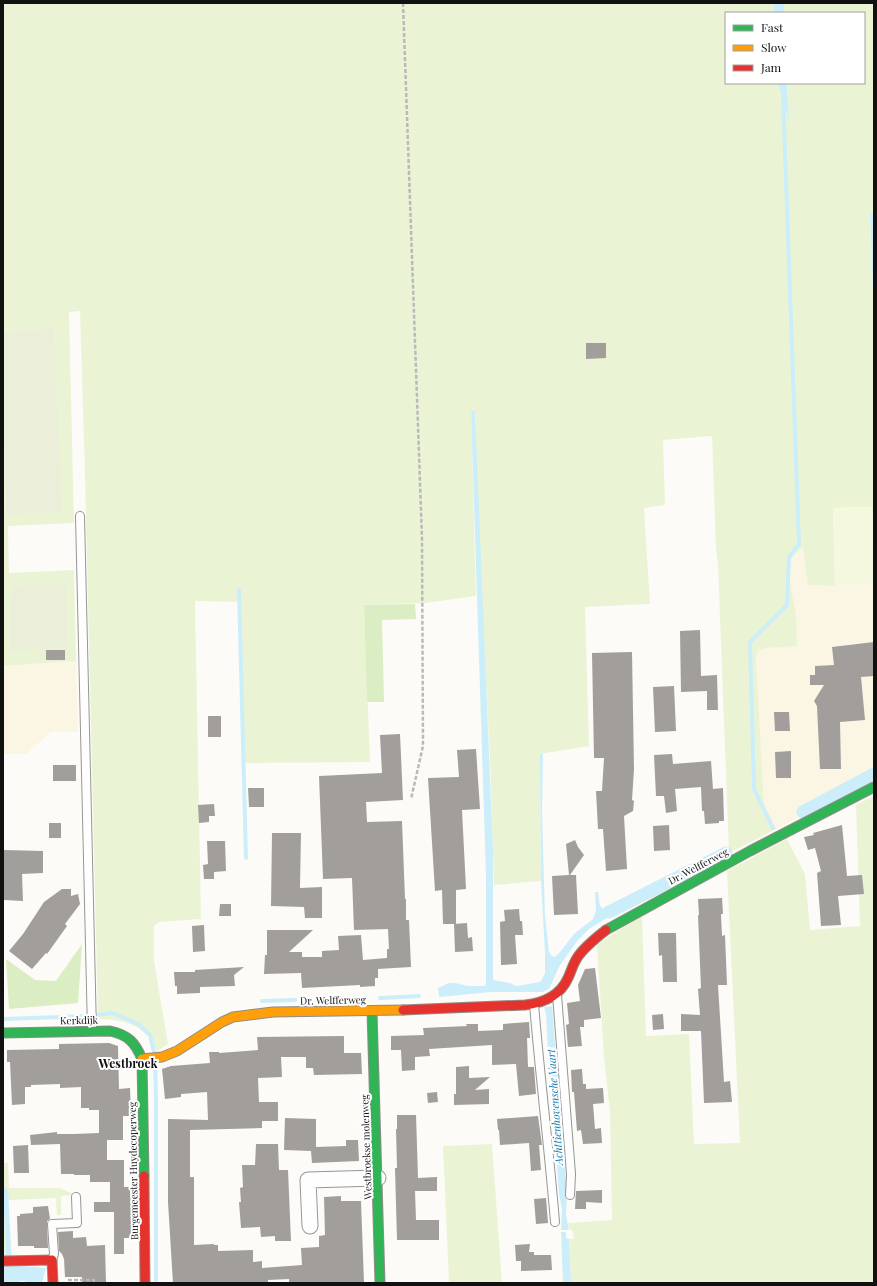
<svg xmlns="http://www.w3.org/2000/svg" width="877" height="1286" viewBox="0 0 877 1286" font-family="'Playfair Display',serif">
  <style>
    .farmland { fill: #faf6e3 }
    .green { fill: #eaf4d5 }
    .forest { fill: #dbedc2 }
    .cemetery { fill: #ebefda }
    .pitch { fill: #f3f8df }
    .water { fill: #cbeefa }
    .lines { fill: none; stroke-linecap: round; stroke-linejoin: round }
    .stream { stroke: #cbeefa; stroke-width: 4 }
    .canal { stroke: #cbeefa; stroke-width: 13 }
    .building { fill: #a19e9c }
    .lane-casing { stroke: #979695; stroke-width: 10 }
    .street-casing { stroke: #979695; stroke-width: 17 }
    .fast-casing { stroke: #8e8d8b; stroke-width: 11 }
    .slow-casing { stroke: #8e8d8b; stroke-width: 11 }
    .jam-casing { stroke: #8e8d8b; stroke-width: 11 }
    .path { stroke: #b9b9b8; stroke-width: 2.5; stroke-dasharray: 4 2; stroke-linecap: butt }
    .lane { stroke: #fffefe; stroke-width: 8 }
    .street { stroke: #fffefe; stroke-width: 15 }
    .fast { stroke: #30b455; stroke-width: 9 }
    .slow { stroke: #ff9f0a; stroke-width: 9 }
    .jam { stroke: #e5322d; stroke-width: 9 }
    .labels { text-anchor: middle; stroke-width: 4; stroke-linejoin: round; paint-order: stroke }
    .street-label { font-size: 10px; fill: #111; stroke: #fff }
    .water-label { font-size: 11px; font-style: italic; fill: #0d79b0; stroke: #fff }
    .quarter-label { font-size: 12px; font-weight: bold; fill: #111; stroke: #fff }
  </style>
  <rect width="100%" height="100%" fill="#fdfbf7"/>
  <g class="farmland">
    <path d="M 801,548 L 803,548 L 809,585 L 835,586 L 874,584 L 874,779 L 776,829 L 766,811 L 764,804 L 756,657 L 759,650 L 766,648 L 788,572 L 789,561 Z"/>
    <path d="M 76,661 L 78,732 L 51,732 L 26,754 L 3,754 L 3,666 Z"/>
  </g>
  <g class="green">
    <path d="M 3,3 L 774,3 L 774,13 L 726,13 L 726,83 L 778,83 L 789,119 L 787,83 L 864,83 L 864,13 L 784,13 L 784,3 L 874,3 L 874,213 L 870,213 L 874,320 L 874,569 L 872,507 L 833,508 L 835,586 L 808,585 L 803,548 L 801,548 L 789,561 L 788,572 L 796,616 L 797,646 L 766,648 L 759,650 L 756,657 L 764,804 L 766,811 L 776,829 L 729,853 L 718,565 L 716,548 L 712,436 L 663,440 L 665,505 L 644,508 L 650,604 L 585,607 L 589,746 L 540,754 L 541,881 L 494,885 L 490,759 L 480,569 L 475,411 L 471,411 L 476,596 L 425,603 L 364,605 L 370,762 L 243,763 L 239,602 L 195,601 L 201,919 L 159,922 L 154,926 L 154,961 L 168,1044 L 157,1051 C 153,1045 151,1039 146,1034 C 134,1022 115,1019 98,1019 L 85,477 L 80,311 L 69,312 L 74,523 L 8,526 L 9,573 L 74,570 L 76,661 L 3,666 L 3,407 L 6,515 L 54,329 L 3,332 Z"/>
    <path d="M 874,796 L 874,1283 L 571,1283 L 569,1239 L 574,1238 L 573,1232 L 569,1228 L 568,1223 L 612,1220 L 610,1112 L 604,1058 L 597,944 L 642,916 L 646,1036 L 689,1034 L 694,1144 L 740,1143 L 727,871 L 787,839 L 805,874 L 810,930 L 860,926 L 856,805 Z"/>
    <path d="M 492,1144 L 502,1283 L 449,1283 L 443,1146 Z"/>
    <path d="M 3,1163 L 8,1163 L 9,1188 L 60,1188 L 75,1195 L 61,1196 L 61,1215 L 57,1215 L 56,1198 L 8,1200 C 8,1194 9,1189 3,1186 Z"/>
    <path d="M 3,1194 L 4,1196 L 6,1256 L 3,1256 Z"/>
  </g>
  <g class="forest">
    <path d="M 415,604 L 416,619 L 382,620 L 384,702 L 367,702 L 364,605 Z"/>
    <path d="M 82,944 L 78,1003 L 9,1009 L 6,959 L 35,980 L 56,981 Z"/>
  </g>
  <g class="cemetery">
    <path d="M 54,328 L 62,511 L 6,515 L 3,407 L 3,332 Z"/>
    <path d="M 66,583 L 67,647 L 9,651 L 11,586 Z"/>
  </g>
  <path class="pitch" d="M 872,507 L 874,584 L 835,586 L 833,508 Z"/>
  <g class="water">
    <rect x="774" y="3" width="10" height="10"/>
    <path d="M 778,83 L 787,83 L 789,121 Z"/>
    <path d="M 870,213 L 874,213 L 874,320 Z"/>
    <path d="M 471,411 L 475,411 L 493,851 L 493,980 L 510,983 L 516,986 L 523,985 L 540,982 L 542,979 L 545,973 L 545,953 L 541,881 L 540,754 L 543,754 L 542,810 L 545,916 L 549,952 L 552,956 L 555,957 L 560,952 L 574,934 L 593,919 L 596,911 L 595,892 L 598,892 L 600,906 L 605,910 L 624,900 L 625,907 L 589,929 L 578,940 L 560,965 L 549,989 L 542,992 L 491,992 L 439,997 L 438,988 L 449,983 L 455,983 L 468,986 L 485,986 L 486,983 L 486,875 Z"/>
    <path d="M 552,1006 L 567,1194 L 566,1215 L 569,1230 L 561,1230 L 562,1209 L 559,1194 L 554,1123 L 551,1104 L 546,1014 L 544,1007 Z"/>
    <path d="M 3,1186 L 6,1188 L 8,1191 L 12,1265 L 46,1268 L 42,1283 L 28,1283 L 24,1281 L 20,1281 L 17,1283 L 3,1283 L 3,1269 L 6,1256 Z"/>
    <path d="M 561,1232 L 566,1232 L 566,1238 L 569,1239 L 571,1283 L 563,1283 Z"/>
  </g>
  <g class="lines">
    <g class="stream">
      <path d="M 239,590 L 246,858"/>
      <path d="M 773,828 L 754,789 L 750,642 L 787,605 L 789,557 L 799,544 L 783,96"/>
      <path d="M 380,998 L 419,996"/>
      <path d="M 262,1001 L 295,1000"/>
      <path d="M 3,1019 L 89,1016 L 112,1013 L 138,1024 L 150,1035 L 154,1052"/>
      <path d="M 155,1063 L 156,1098 L 156,1283"/>
    </g>
    <g class="canal">
      <path d="M 803,812 L 874,774"/>
      <path d="M 609,912 L 726,853"/>
    </g>
  </g>
  <g class="building">
    <path d="M 586,343 L 606,343 L 606,358 L 586,359 Z"/>
    <path d="M 700,630 L 701,676 L 717,675 L 718,710 L 707,710 L 707,691 L 681,692 L 680,631 Z"/>
    <path d="M 874,642 L 874,676 L 861,677 L 865,720 L 840,722 L 841,769 L 820,769 L 817,706 L 814,701 L 824,685 L 810,685 L 810,675 L 815,675 L 815,666 L 834,665 L 832,647 Z"/>
    <rect x="46" y="650" width="19" height="10"/>
    <path d="M 632,652 L 634,769 L 632,800 L 634,801 L 633,811 L 624,816 L 627,869 L 606,871 L 603,829 L 598,829 L 596,791 L 602,791 L 604,758 L 594,758 L 592,653 Z"/>
    <path d="M 674,686 L 676,731 L 655,732 L 653,687 Z"/>
    <path d="M 774,712 L 789,712 L 790,731 L 775,731 Z"/>
    <rect x="208" y="716" width="13" height="21"/>
    <path d="M 400,734 L 403,800 L 366,802 L 367,822 L 402,821 L 405,899 L 406,899 L 406,920 L 409,920 L 411,967 L 378,969 L 378,978 L 375,978 L 375,986 L 360,987 L 360,985 L 302,988 L 301,973 L 264,974 L 265,955 L 267,955 L 267,930 L 313,930 L 289,952 L 302,952 L 302,957 L 322,957 L 322,951 L 339,950 L 338,936 L 361,935 L 363,960 L 387,958 L 387,949 L 389,949 L 388,929 L 354,930 L 352,878 L 323,879 L 319,776 L 382,773 L 380,735 Z"/>
    <path d="M 476,749 L 480,809 L 462,810 L 466,889 L 456,890 L 456,924 L 443,924 L 442,890 L 435,891 L 428,778 L 459,777 L 457,750 Z"/>
    <path d="M 791,751 L 791,778 L 776,778 L 775,752 Z"/>
    <path d="M 672,754 L 673,764 L 711,761 L 713,789 L 723,788 L 724,821 L 719,821 L 719,823 L 705,824 L 704,811 L 702,811 L 701,787 L 675,789 L 677,811 L 666,813 L 664,796 L 656,796 L 654,755 Z"/>
    <rect x="53" y="765" width="23" height="16"/>
    <path d="M 248,788 L 264,788 L 264,807 L 249,807 Z"/>
    <path d="M 214,804 L 215,816 L 209,816 L 209,822 L 199,823 L 198,805 Z"/>
    <rect x="49" y="823" width="12" height="15"/>
    <path d="M 669,825 L 670,850 L 654,851 L 653,826 Z"/>
    <path d="M 842,825 L 847,876 L 862,875 L 864,894 L 838,896 L 841,925 L 821,926 L 817,873 L 821,871 L 815,848 L 808,850 L 804,837 L 814,835 L 813,833 Z"/>
    <path d="M 272,833 L 301,833 L 300,888 L 322,887 L 322,918 L 305,918 L 304,907 L 271,906 Z"/>
    <path d="M 575,840 L 578,847 L 584,855 L 570,875 L 576,875 L 578,914 L 554,915 L 552,876 L 569,875 L 566,844 Z"/>
    <path d="M 207,841 L 225,841 L 226,871 L 214,872 L 214,879 L 204,879 L 203,865 L 208,864 Z"/>
    <path d="M 4,850 L 43,851 L 43,873 L 22,874 L 23,901 L 4,900 L 3,851 Z"/>
    <path d="M 62,889 L 71,889 L 71,896 L 78,894 L 80,904 L 65,924 L 67,926 L 47,954 L 46,953 L 32,969 L 9,951 L 23,934 L 44,902 Z"/>
    <path d="M 722,898 L 723,914 L 721,914 L 722,936 L 725,935 L 727,985 L 718,985 L 724,1082 L 730,1081 L 732,1102 L 704,1103 L 701,1031 L 681,1031 L 681,1014 L 700,1015 L 698,989 L 701,988 L 698,915 L 699,915 L 698,899 Z"/>
    <path d="M 220,904 L 231,904 L 231,916 L 219,916 Z"/>
    <path d="M 519,909 L 520,921 L 522,921 L 523,935 L 515,935 L 517,964 L 501,965 L 500,922 L 505,921 L 504,910 Z"/>
    <path d="M 467,923 L 468,938 L 472,937 L 473,951 L 455,952 L 454,924 Z"/>
    <path d="M 204,925 L 205,951 L 193,952 L 192,926 Z"/>
    <path d="M 658,933 L 676,933 L 677,982 L 663,982 L 662,955 L 659,956 Z"/>
    <path d="M 244,967 L 234,975 L 235,986 L 200,987 L 200,993 L 177,994 L 177,986 L 175,986 L 174,972 L 195,972 L 195,970 Z"/>
    <path d="M 595,968 L 601,1018 L 584,1020 L 584,1027 L 580,1027 L 582,1046 L 568,1047 L 566,1025 L 569,1024 L 567,1003 L 580,1001 L 578,985 L 585,969 Z"/>
    <path d="M 663,1014 L 664,1029 L 653,1030 L 652,1015 Z"/>
    <path d="M 529,1022 L 530,1038 L 527,1038 L 528,1067 L 534,1067 L 536,1094 L 519,1096 L 516,1064 L 492,1065 L 492,1045 L 429,1049 L 430,1056 L 415,1057 L 415,1070 L 402,1071 L 401,1050 L 391,1050 L 391,1036 L 424,1035 L 423,1028 L 467,1026 L 466,1024 L 478,1024 L 478,1031 L 503,1030 L 503,1024 Z"/>
    <path d="M 344,1036 L 344,1053 L 361,1053 L 362,1074 L 314,1075 L 313,1068 L 306,1068 L 306,1057 L 281,1057 L 282,1077 L 258,1078 L 259,1102 L 278,1102 L 278,1121 L 262,1121 L 262,1128 L 190,1130 L 190,1177 L 194,1177 L 194,1245 L 214,1244 L 214,1245 L 218,1245 L 218,1251 L 253,1250 L 253,1262 L 262,1261 L 262,1268 L 302,1265 L 301,1248 L 319,1247 L 319,1236 L 325,1235 L 324,1197 L 341,1196 L 341,1201 L 361,1201 L 364,1283 L 289,1283 L 289,1279 L 268,1280 L 268,1283 L 173,1283 L 168,1202 L 168,1119 L 208,1120 L 207,1092 L 181,1094 L 181,1097 L 165,1099 L 162,1069 L 171,1066 L 210,1063 L 209,1052 L 219,1052 L 219,1053 L 258,1050 L 257,1037 Z"/>
    <path d="M 109,1043 L 118,1046 L 119,1089 L 130,1088 L 131,1116 L 123,1116 L 123,1140 L 107,1140 L 107,1160 L 124,1160 L 124,1187 L 130,1187 L 132,1238 L 124,1238 L 124,1254 L 114,1254 L 114,1212 L 94,1212 L 94,1202 L 110,1202 L 110,1182 L 90,1182 L 90,1175 L 74,1175 L 74,1174 L 61,1174 L 60,1144 L 31,1145 L 30,1135 L 57,1132 L 57,1134 L 74,1134 L 99,1133 L 99,1110 L 89,1110 L 89,1108 L 81,1108 L 81,1087 L 60,1088 L 60,1084 L 31,1085 L 31,1087 L 25,1087 L 25,1104 L 12,1105 L 10,1062 L 7,1062 L 7,1050 L 59,1049 L 59,1044 Z"/>
    <path d="M 469,1066 L 469,1078 L 490,1077 L 475,1090 L 489,1089 L 489,1104 L 454,1105 L 454,1094 L 456,1094 L 456,1067 Z"/>
    <path d="M 582,1069 L 583,1084 L 586,1084 L 586,1089 L 603,1088 L 604,1103 L 593,1104 L 595,1129 L 601,1128 L 602,1143 L 583,1144 L 581,1130 L 577,1131 L 574,1092 L 572,1092 L 571,1070 Z"/>
    <path d="M 437,1092 L 438,1102 L 428,1103 L 427,1093 Z"/>
    <path d="M 397,1115 L 416,1115 L 418,1178 L 437,1177 L 437,1191 L 415,1191 L 416,1220 L 439,1220 L 439,1240 L 397,1240 L 395,1168 L 397,1168 L 396,1129 L 397,1129 Z"/>
    <path d="M 538,1116 L 542,1145 L 539,1145 L 541,1170 L 531,1171 L 529,1143 L 500,1145 L 499,1130 L 498,1130 L 497,1119 Z"/>
    <path d="M 285,1118 L 316,1119 L 316,1147 L 346,1146 L 346,1140 L 358,1140 L 359,1161 L 312,1163 L 311,1151 L 284,1150 Z"/>
    <path d="M 256,1144 L 278,1144 L 279,1170 L 288,1170 L 291,1241 L 275,1241 L 275,1236 L 261,1237 L 260,1227 L 241,1228 L 239,1202 L 241,1202 L 240,1188 L 243,1187 L 242,1165 L 255,1165 Z"/>
    <path d="M 28,1145 L 29,1173 L 14,1173 L 13,1146 Z"/>
    <path d="M 602,1190 L 602,1203 L 586,1202 L 586,1209 L 575,1209 L 576,1191 Z"/>
    <path d="M 546,1198 L 548,1223 L 536,1224 L 534,1199 Z"/>
    <path d="M 48,1206 L 50,1219 L 47,1221 L 47,1224 L 48,1248 L 34,1248 L 34,1246 L 18,1246 L 17,1216 L 20,1216 L 20,1214 L 33,1213 L 33,1207 Z"/>
    <path d="M 73,1231 L 73,1238 L 86,1237 L 87,1246 L 105,1245 L 106,1283 L 82,1283 L 82,1277 L 65,1277 L 64,1259 L 62,1254 L 59,1251 L 58,1232 Z"/>
    <path d="M 530,1244 L 529,1252 L 534,1252 L 534,1255 L 551,1255 L 552,1270 L 521,1271 L 521,1261 L 516,1261 L 515,1245 Z"/>
  </g>
  <g class="lines">
    <g class="lane-casing">
      <g id="lane">
        <path d="M 80,516 L 92,1031"/>
        <path d="M 557,995 L 571,1174 L 570,1195"/>
        <path d="M 534,1004 C 540,1076 549,1149 555,1222"/>
        <path d="M 52,1260 L 54,1254 L 52,1224 L 77,1223 L 76,1197"/>
      </g>
    </g>
    <g class="street-casing">
      <path id="street" d="M 310,1226 L 308,1180 L 378,1178"/>
    </g>
    <g class="fast-casing">
      <g id="fast">
        <path d="M 606,930 L 750,851 L 874,787"/>
        <path d="M 372,1011 L 380,1283"/>
        <path d="M 3,1033 L 110,1031 C 128,1035 135,1042 142,1059 L 144,1176"/>
      </g>
    </g>
    <g class="slow-casing">
      <path id="slow" d="M 142,1059 L 162,1057 L 177,1051 L 222,1022 L 233,1017 L 273,1012 L 403,1010"/>
    </g>
    <g class="jam-casing">
      <g id="jam">
        <path d="M 403,1010 L 525,1005 C 543,1003 560,996 568,978 C 571,972 573,964 577,958 C 584,947 596,938 606,930"/>
        <path d="M 144,1176 L 145,1283"/>
        <path d="M 3,1261 L 52,1260 L 53,1283"/>
      </g>
    </g>
    <g class="path">
      <path d="M 403,3 L 422,539 L 423,746 L 411,799"/>
      <path d="M 68,1280 L 94,1280 L 94,1283"/>
    </g>
    <use href="#lane" class="lane"/>
    <use href="#street" class="street"/>
    <use href="#fast" class="fast"/>
    <use href="#slow" class="slow"/>
    <use href="#jam" class="jam"/>
  </g>
  <g class="labels">
    <g class="street-label">
      <text transform="translate(698 866) rotate(-28)" y="4">Dr. Welfferweg</text>
      <text transform="translate(333 1000) rotate(-1)" y="4">Dr. Welfferweg</text>
      <text transform="translate(79 1020) rotate(-1)" y="4">Kerkdijk</text>
      <text transform="translate(366 1147) rotate(-92)" y="4">Westbroekse molenweg</text>
      <text transform="translate(133 1171) rotate(-91)" y="4">Burgemeester Huydecoperweg</text>
    </g>
    <g class="water-label">
      <text transform="translate(555 1107) rotate(-94)" y="4">Achttienhovensche Vaart</text>
    </g>
    <g class="quarter-label">
      <text x="128" y="1068">Westbroek</text>
    </g>
  </g>
  <rect width="877" height="1286" fill="none" stroke="#111111" stroke-width="8"/>
  <rect x="725" y="12" width="140" height="72" fill="#ffffff" stroke="#a0a0a0"/>
  <rect x="733" y="25" width="20" height="6" fill="#30b455" stroke="#a0a0a0"/>
  <text x="761" y="32" font-size="12" fill="#111111">Fast</text>
  <rect x="733" y="45" width="20" height="6" fill="#ff9f0a" stroke="#a0a0a0"/>
  <text x="761" y="52" font-size="12" fill="#111111">Slow</text>
  <rect x="733" y="65" width="20" height="6" fill="#e5322d" stroke="#a0a0a0"/>
  <text x="761" y="72" font-size="12" fill="#111111">Jam</text>
</svg>
